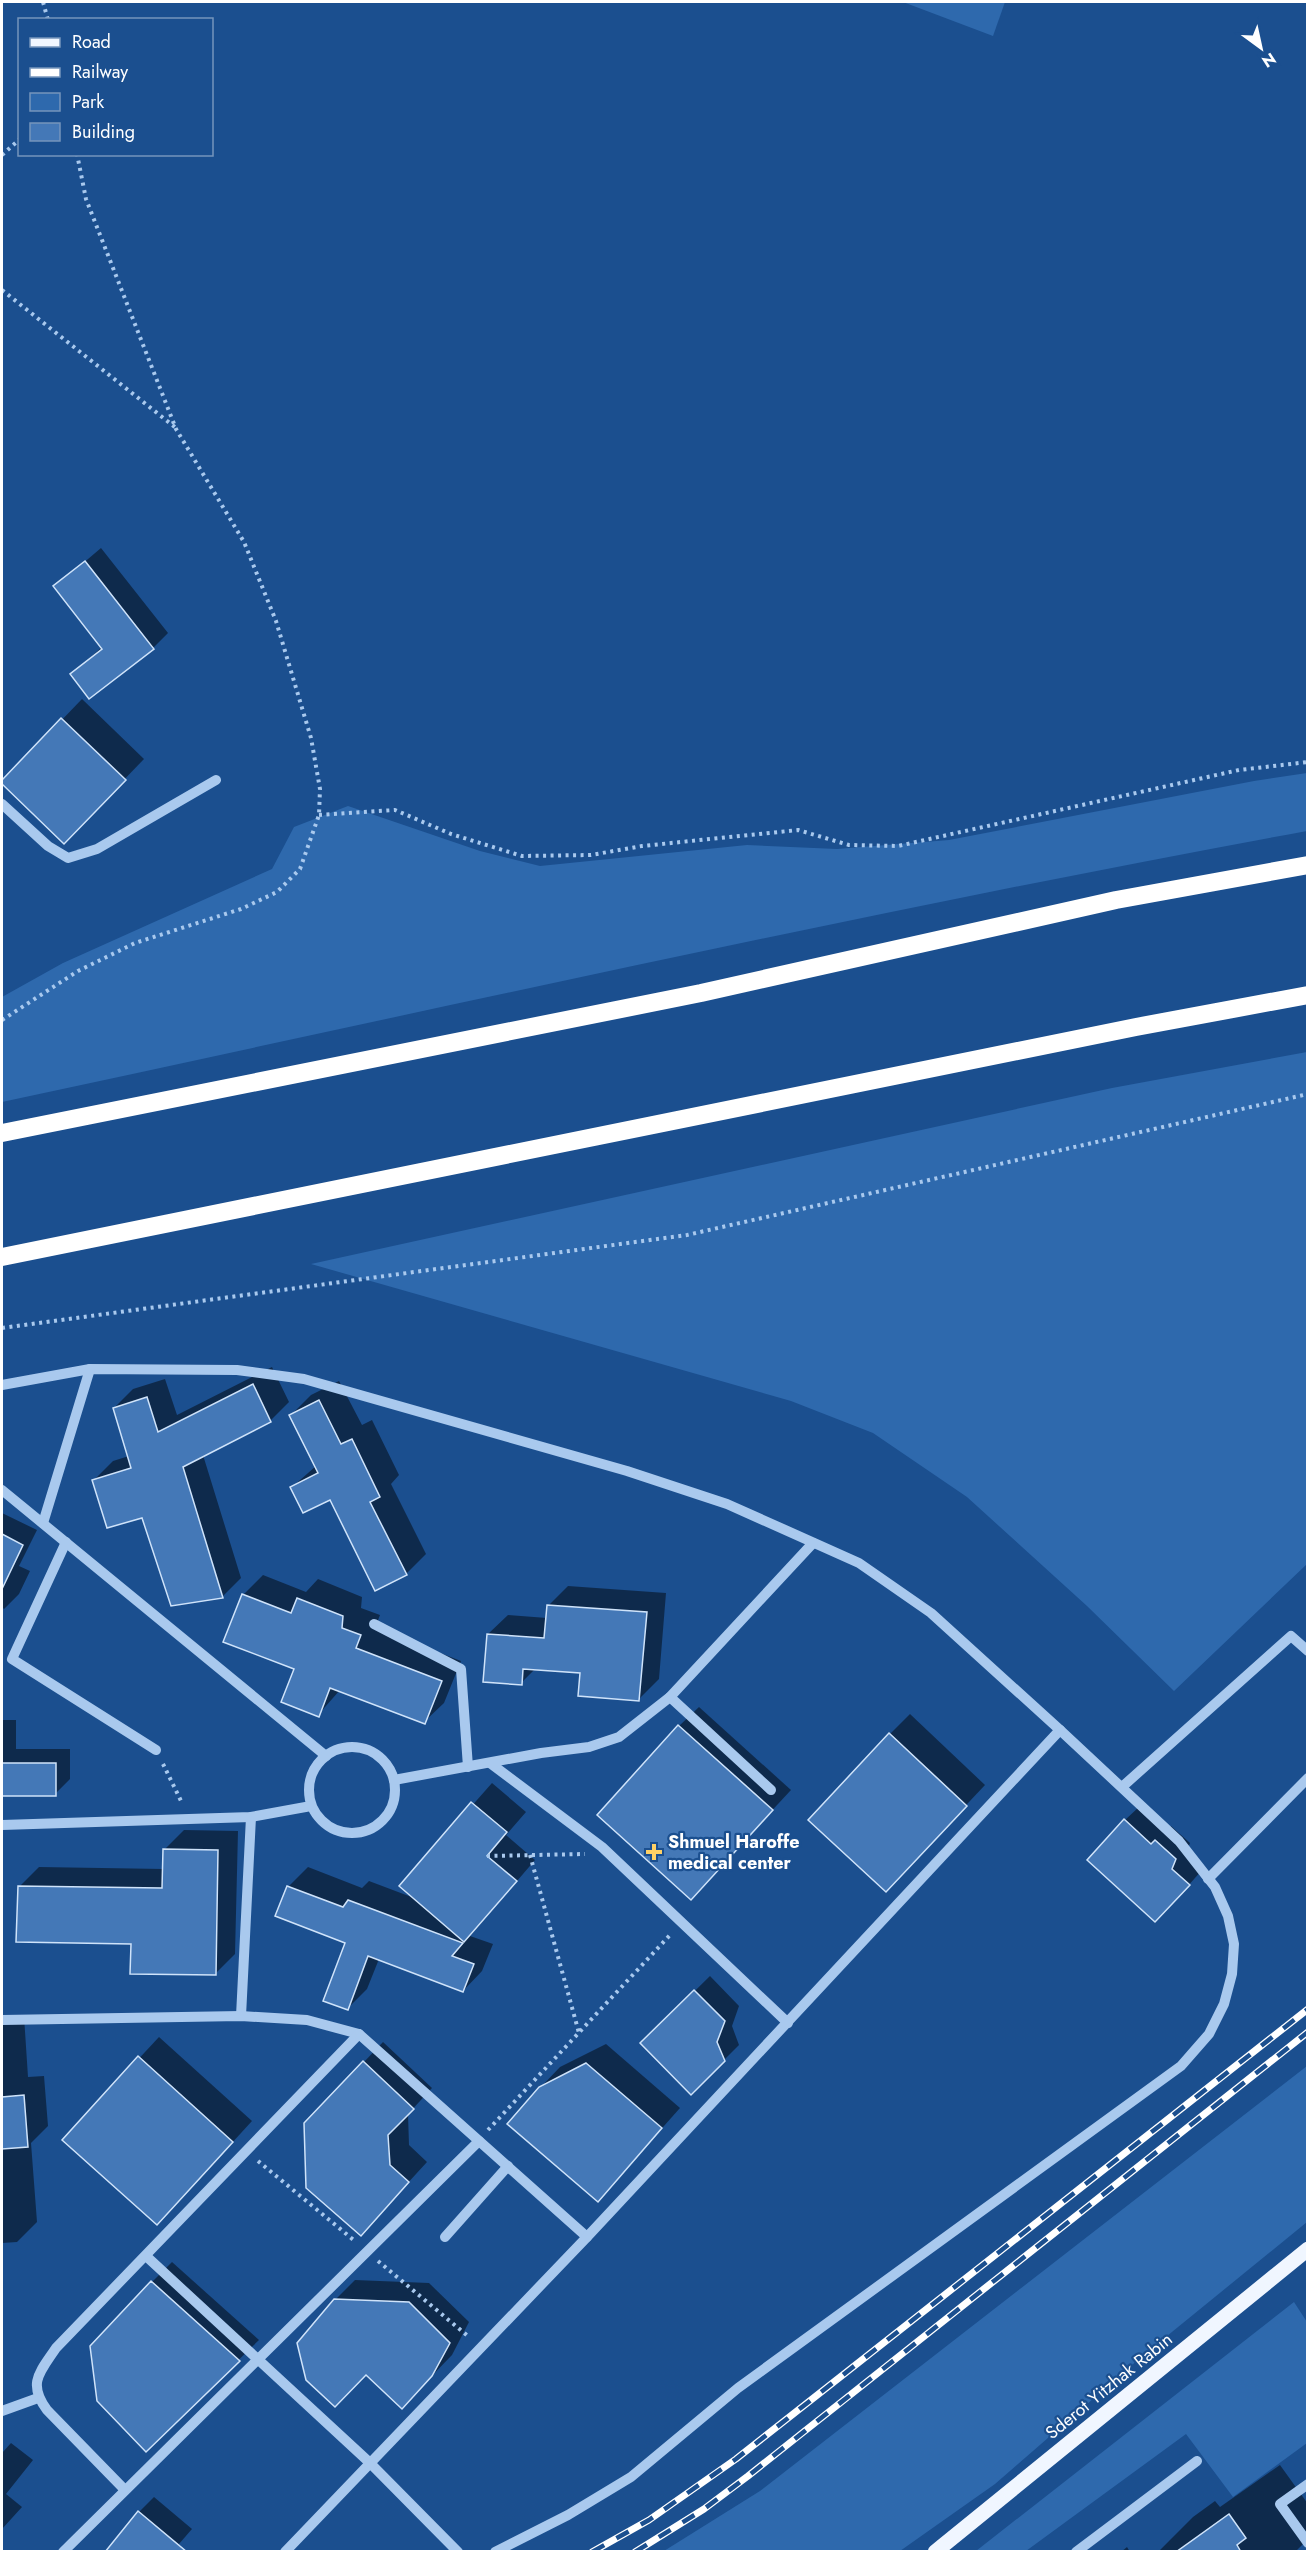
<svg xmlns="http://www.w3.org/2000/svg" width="1309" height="2553" viewBox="0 0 1309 2553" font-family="Jost,sans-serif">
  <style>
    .green { fill: #2e69ad }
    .shadow { fill: #0007 }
    .building { fill: #4478b7; stroke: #cfe3fa; stroke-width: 1.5 }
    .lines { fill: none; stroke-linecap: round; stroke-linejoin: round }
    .path { stroke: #a9c9ee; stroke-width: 4; stroke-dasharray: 3 4.5; stroke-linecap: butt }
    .minor { stroke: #a9c9ee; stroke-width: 10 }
    .major { stroke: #f0f6ff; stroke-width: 15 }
    .highway { stroke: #fff; stroke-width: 18 }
    .rail-casing { stroke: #fff; stroke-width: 7 }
    .rail { stroke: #1b4f8f; stroke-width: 4.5; stroke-dasharray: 14; stroke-linecap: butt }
    .poi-dot { fill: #ffd166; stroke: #1b4f8f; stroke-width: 2 }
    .labels { text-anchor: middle; stroke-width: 4.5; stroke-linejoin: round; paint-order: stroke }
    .poi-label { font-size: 18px; font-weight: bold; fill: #fff; stroke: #1b4f8f; text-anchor: start }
    .street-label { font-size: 18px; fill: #fff; stroke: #1b4f8f }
  </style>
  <rect width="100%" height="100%" fill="#1b4f8f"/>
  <g class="green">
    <path d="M 903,2 L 1005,2 L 993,36 Z"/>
    <path d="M 1307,773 L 1307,831 C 870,911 436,1009 2,1102 L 2,997 L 63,963 L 272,869 L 294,827 L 348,806 L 480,851 L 540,866 L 747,845 L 837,849 L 949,840 L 1254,781 Z"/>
    <path d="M 1307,1052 L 1307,1564 L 1174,1691 L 1087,1606 L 967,1497 L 873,1433 L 791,1401 L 311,1264 L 1112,1088 Z"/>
    <path d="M 1307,2066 L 1307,2222 L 1140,2358 L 995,2484 L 900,2551 L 664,2551 L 760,2491 Z"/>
    <path d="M 1294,2302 L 1307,2322 L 1307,2443 L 1233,2497 L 1186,2434 L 1026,2551 L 976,2551 Z"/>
  </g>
  <g class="shadow">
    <path d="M 101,548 L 168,633 L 153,648 L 72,674 L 102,647 L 55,587 Z"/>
    <path d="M 82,699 L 144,759 L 64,842 L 2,782 Z"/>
    <path d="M 272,1367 L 289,1402 L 271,1420 L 203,1455 L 241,1578 L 223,1596 L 172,1605 L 143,1517 L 94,1480 L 113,1461 L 129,1456 L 114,1408 L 133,1389 L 165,1379 L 177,1415 Z"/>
    <path d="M 339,1381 L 362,1425 L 372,1420 L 399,1475 L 391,1484 L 426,1554 L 406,1574 L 330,1498 L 291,1488 L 316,1466 L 291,1415 L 311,1395 Z"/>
    <path d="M 2,1513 L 37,1530 L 19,1566 L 30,1571 L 19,1594 L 4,1609 L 2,1607 Z"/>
    <path d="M 263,1575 L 306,1592 L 318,1579 L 362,1597 L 361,1608 L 380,1615 L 375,1628 L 461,1661 L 444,1703 L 424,1722 L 340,1690 L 318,1715 L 295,1668 L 243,1595 Z"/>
    <path d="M 568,1586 L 666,1593 L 659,1679 L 639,1699 L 581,1672 L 536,1668 L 521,1683 L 488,1634 L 508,1615 L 547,1618 L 548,1606 Z"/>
    <path d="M 699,1707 L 791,1790 L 691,1898 L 679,1726 Z"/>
    <path d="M 910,1714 L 985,1785 L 905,1870 L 890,1734 Z"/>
    <path d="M 2,1720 L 16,1720 L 16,1749 L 70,1749 L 70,1779 L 55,1794 L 2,1794 Z"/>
    <path d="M 492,1783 L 526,1812 L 506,1835 L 535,1860 L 470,1936 L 493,1944 L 482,1971 L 463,1991 L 379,1959 L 367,1989 L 347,2009 L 347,1942 L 288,1887 L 308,1867 L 362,1888 L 369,1881 L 414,1898 L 401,1886 Z"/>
    <path d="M 1140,1806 L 1167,1830 L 1171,1826 L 1190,1843 L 1186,1853 L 1203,1869 L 1170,1906 L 1125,1820 Z"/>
    <path d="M 184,1830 L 238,1831 L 235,1954 L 215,1974 L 19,1887 L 39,1867 L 164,1869 L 164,1850 Z"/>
    <path d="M 710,1976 L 739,2006 L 732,2026 L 739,2045 L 691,2093 L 642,2043 Z"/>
    <path d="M 24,2016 L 28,2077 L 44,2076 L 48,2126 L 31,2143 L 37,2222 L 17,2242 L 2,2243 L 2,2017 Z"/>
    <path d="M 159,2037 L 252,2121 L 176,2204 L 64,2139 Z"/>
    <path d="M 383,2042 L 432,2088 L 408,2114 L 409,2145 L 427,2162 L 361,2234 L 305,2124 Z"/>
    <path d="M 606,2044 L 680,2108 L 598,2200 L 540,2088 L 560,2067 Z"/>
    <path d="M 172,2262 L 259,2340 L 146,2450 L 152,2282 Z"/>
    <path d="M 355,2280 L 429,2283 L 469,2322 L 452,2355 L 421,2387 L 335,2300 Z"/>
    <path d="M 11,2443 L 33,2460 L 6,2494 L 22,2507 L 2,2529 L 2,2453 Z"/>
    <path d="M 1280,2465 L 1308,2504 L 1308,2539 L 1295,2552 L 1158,2552 L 1193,2517 L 1215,2501 L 1220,2507 Z"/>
    <path d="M 154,2497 L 192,2529 L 172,2552 L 139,2512 Z"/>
    <path d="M 1127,2547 L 1130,2552 L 1121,2552 Z"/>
  </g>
  <g class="building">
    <path d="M 85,561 L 154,649 L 89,699 L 70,674 L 102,649 L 53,586 Z"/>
    <path d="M 61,718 L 126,780 L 64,844 L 2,784 L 2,780 Z"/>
    <path d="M 253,1384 L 271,1422 L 183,1467 L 223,1598 L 171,1606 L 142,1518 L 107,1528 L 92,1480 L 131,1468 L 113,1408 L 147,1397 L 158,1432 Z"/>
    <path d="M 319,1400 L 341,1444 L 352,1439 L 380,1497 L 370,1502 L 407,1575 L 375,1591 L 330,1500 L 303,1513 L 290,1487 L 318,1473 L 289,1415 Z"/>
    <path d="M 2,1534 L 23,1545 L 2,1589 Z"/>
    <path d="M 242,1594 L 291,1613 L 297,1598 L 343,1616 L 342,1628 L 361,1635 L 356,1648 L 442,1681 L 425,1724 L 330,1688 L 319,1717 L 281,1702 L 294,1669 L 223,1642 Z"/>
    <path d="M 547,1605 L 647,1612 L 639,1701 L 578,1696 L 580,1673 L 523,1669 L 522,1685 L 483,1682 L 487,1634 L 544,1638 Z"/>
    <path d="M 678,1725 L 773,1810 L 691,1900 L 597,1815 Z"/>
    <path d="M 889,1733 L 967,1806 L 886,1892 L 808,1820 Z"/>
    <rect x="2" y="1763" width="54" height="33"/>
    <path d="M 471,1802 L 507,1832 L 487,1856 L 517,1881 L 464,1942 L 399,1886 Z"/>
    <path d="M 1124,1819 L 1151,1844 L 1155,1840 L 1176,1859 L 1172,1869 L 1190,1885 L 1155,1922 L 1087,1860 Z"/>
    <path d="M 163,1849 L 218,1850 L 216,1975 L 130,1974 L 131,1944 L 16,1942 L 18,1886 L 162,1888 Z"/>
    <path d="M 287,1886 L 343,1907 L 348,1900 L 463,1943 L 452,1956 L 474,1964 L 463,1992 L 368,1956 L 348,2010 L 323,2001 L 345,1943 L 275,1916 Z"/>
    <path d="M 694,1990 L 725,2021 L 717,2042 L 725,2061 L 691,2095 L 640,2043 Z"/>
    <path d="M 138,2056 L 233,2142 L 157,2225 L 62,2140 Z"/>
    <path d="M 363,2061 L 414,2109 L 388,2135 L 390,2165 L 409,2182 L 361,2236 L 306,2188 L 304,2123 Z"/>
    <path d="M 586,2063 L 662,2128 L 598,2202 L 507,2124 L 539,2087 Z"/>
    <path d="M 24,2095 L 28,2147 L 2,2149 L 2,2097 Z"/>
    <path d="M 151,2281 L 240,2361 L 146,2452 L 97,2401 L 90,2346 Z"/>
    <path d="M 334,2299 L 409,2302 L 450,2343 L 432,2376 L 402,2409 L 366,2375 L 335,2407 L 306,2380 L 297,2343 Z"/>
    <path d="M 138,2511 L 187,2552 L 105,2552 Z"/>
    <path d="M 1229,2514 L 1246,2538 L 1237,2545 L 1241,2552 L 1176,2552 Z"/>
  </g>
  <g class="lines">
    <g class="path">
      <path d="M 43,2 L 48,20"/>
      <path d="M 2,155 L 20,139"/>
      <path d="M 2,290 L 176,428"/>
      <path d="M 319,815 L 395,810 L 451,834 L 522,856 L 591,855 L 642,846 L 798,830 L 849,845 L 898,846 L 1239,770 L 1308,762"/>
      <path d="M 2,1020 L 78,971 L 135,943 L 241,909 L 277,892 L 300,869 L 319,815 L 320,789 L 311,738 L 276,621 L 244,542 L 176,429 L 86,199 L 77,154"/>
      <path d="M 2,1328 L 687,1235 L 1308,1094"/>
      <path d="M 163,1764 L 182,1803"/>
      <path d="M 530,1855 L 579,2033"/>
      <path d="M 487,1856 L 585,1854"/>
      <path d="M 488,2130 L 671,1934"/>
      <path d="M 258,2161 L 356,2242"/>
      <path d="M 378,2261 L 469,2337"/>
    </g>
    <g class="minor">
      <path d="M 2,804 L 48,846 L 68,858 L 97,849 L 216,780"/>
      <path d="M 2,1385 L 90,1369 L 237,1370 L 304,1379 L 627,1471 L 727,1504 L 859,1563 L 931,1613 L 1060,1730 L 1179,1841 L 1215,1887 L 1228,1916 L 1234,1944 L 1232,1974 L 1224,2004 L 1209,2034 L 1181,2066 L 738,2388 L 631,2477 L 568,2515 L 495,2552"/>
      <path d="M 2,1490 L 326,1756"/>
      <path d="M 43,1523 L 90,1369"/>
      <path d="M 66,1542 L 12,1659 L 156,1750"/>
      <path d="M 374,1624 L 461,1669 L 468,1767"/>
      <path d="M 670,1697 L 771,1790"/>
      <circle cx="352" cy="1790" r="43"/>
      <path d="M 490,1763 L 602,1847 L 788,2023"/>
      <path d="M 394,1780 L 541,1753 L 589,1747 L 619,1737 L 670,1697 L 813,1543"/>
      <path d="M 1122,1787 L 1291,1636 L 1308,1651"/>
      <path d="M 2,1825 L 251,1817 L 311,1806"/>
      <path d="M 1208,1879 L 1308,1778"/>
      <path d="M 241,2016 L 251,1817"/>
      <path d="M 2,2020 L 241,2016 L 307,2020 L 359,2034 L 587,2237"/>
      <path d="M 445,2237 L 508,2166"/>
      <path d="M 146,2256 L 369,2462 L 458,2552"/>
      <path d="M 2,2411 L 38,2398"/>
      <path d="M 1308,2484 L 1280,2504 L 1308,2543"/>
      <path d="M 124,2489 L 47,2410 C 27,2383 40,2372 56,2348 L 359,2034"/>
      <path d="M 63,2552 L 479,2141"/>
      <path d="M 285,2552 L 587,2237 L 1060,1730"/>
      <path d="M 1076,2552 L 1197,2461"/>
    </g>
    <path class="major" d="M 935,2552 L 1308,2249"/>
    <g class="highway">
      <path d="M 2,1133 L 701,993 L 1116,900 L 1308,865"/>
      <path d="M 2,1257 L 1136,1027 L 1308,995"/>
    </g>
    <g class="rail-casing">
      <g id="rail">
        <path d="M 592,2552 L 649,2520 L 736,2459 L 1308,2009"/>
        <path d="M 635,2552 L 704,2509 L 748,2476 L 1308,2032"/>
      </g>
    </g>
    <use href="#rail" class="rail"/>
  </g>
  <path class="poi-dot" d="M651 1843h6v6h6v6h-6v6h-6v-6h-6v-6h6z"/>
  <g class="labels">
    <g class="poi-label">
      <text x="668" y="1848">Shmuel Haroffe<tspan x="668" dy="21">medical center</tspan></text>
    </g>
    <g class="street-label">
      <text transform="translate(1109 2386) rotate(-39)" y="6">Sderot Yitzhak Rabin</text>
    </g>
  </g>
  <rect width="1309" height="2553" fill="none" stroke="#ffffff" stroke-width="6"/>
  <rect x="18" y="18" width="195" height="138" fill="#1b4f8f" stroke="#7695bc" stroke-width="1.5"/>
  <rect x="30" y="38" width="30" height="9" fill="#f0f6ff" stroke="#7695bc" stroke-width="1.5"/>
  <text x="72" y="48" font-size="18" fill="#ffffff">Road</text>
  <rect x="30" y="68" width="30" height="9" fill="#ffffff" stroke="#7695bc" stroke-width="1.5"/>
  <text x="72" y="78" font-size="18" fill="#ffffff">Railway</text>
  <rect x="30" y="93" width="30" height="18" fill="#2e69ad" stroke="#7695bc" stroke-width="1.5"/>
  <text x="72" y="108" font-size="18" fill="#ffffff">Park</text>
  <rect x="30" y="123" width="30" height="18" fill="#4478b7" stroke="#7695bc" stroke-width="1.5"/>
  <text x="72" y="138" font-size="18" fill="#ffffff">Building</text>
  <g transform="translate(1261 48) rotate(147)" stroke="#1b4f8f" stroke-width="4.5" paint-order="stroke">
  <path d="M0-4.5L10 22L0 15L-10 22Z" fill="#ffffff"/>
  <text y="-9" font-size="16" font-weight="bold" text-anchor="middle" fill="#ffffff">N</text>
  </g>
</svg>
